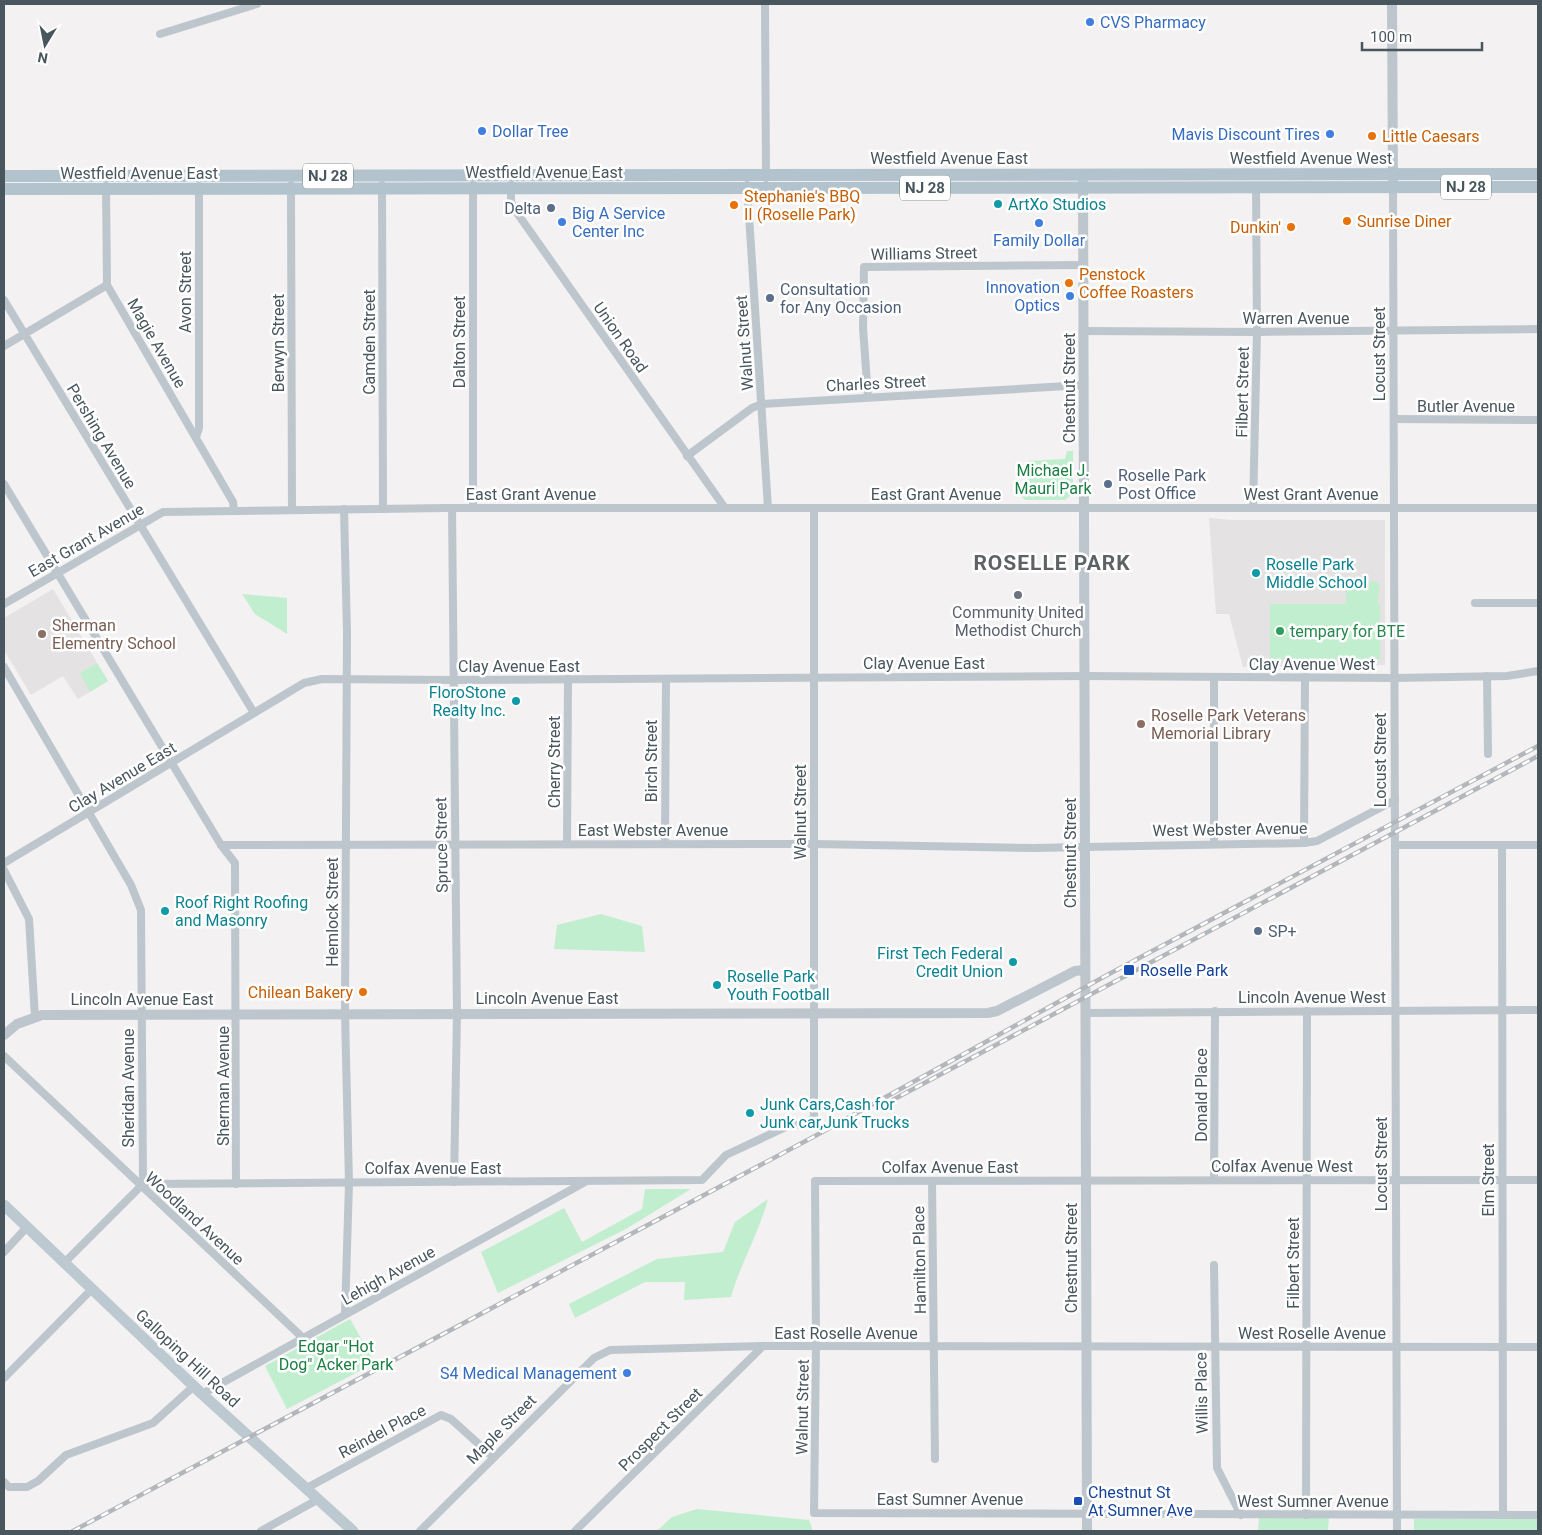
<svg xmlns="http://www.w3.org/2000/svg" width="1542" height="1535" viewBox="0 0 1542 1535" font-family="Roboto,sans-serif">
  <style>
    .education { fill: #e4e2e3 }
    .green { fill: #c1eece }
    .lines { fill: none; stroke-linecap: round; stroke-linejoin: round }
    .minor { stroke: #bdc6cd; stroke-width: 8 }
    .tertiary { stroke: #bdc6cd; stroke-width: 10 }
    .secondary { stroke: #bdc9d1; stroke-width: 11 }
    .primary { stroke: #b2c3ce; stroke-width: 12 }
    .rail-casing { stroke: #b3b7bb; stroke-width: 4.5 }
    .rail { stroke: #fff; stroke-width: 2.5; stroke-dasharray: 8; stroke-linecap: butt }
    .shop-dot { fill: #3f7fe0; stroke: #fff; stroke-width: 2 }
    .food-dot { fill: #e8710a; stroke: #fff; stroke-width: 2 }
    .culture-dot { fill: #0f9aa8; stroke: #fff; stroke-width: 2 }
    .service-dot { fill: #5c6f8a; stroke: #fff; stroke-width: 2 }
    .worship-dot { fill: #6b7280; stroke: #fff; stroke-width: 2 }
    .leisure-dot { fill: #2e9e5b; stroke: #fff; stroke-width: 2 }
    .education-dot { fill: #8d6e63; stroke: #fff; stroke-width: 2 }
    .transit-dot { fill: #1a4fb4; stroke: #fff; stroke-width: 2 }
    .labels { text-anchor: middle; stroke-width: 5; stroke-linejoin: round; paint-order: stroke }
    .shield { fill: #fff; stroke: #80898e; stroke-width: 1 }
    .shield-label { font-size: 15px; font-weight: bold; fill: #49565e }
    .shop-label { font-size: 16px; fill: #366cbe; stroke: #fff; text-anchor: start }
    .food-label { font-size: 16px; fill: #c56008; stroke: #fff; text-anchor: start }
    .street-label { font-size: 16px; fill: #49565e; stroke: #fff }
    .culture-label { font-size: 16px; fill: #0d838f; stroke: #fff; text-anchor: start }
    .service-label { font-size: 16px; fill: #4e5e75; stroke: #fff; text-anchor: start }
    .park-label { font-size: 16px; fill: #1b7e42; stroke: #fff }
    .worship-label { font-size: 16px; fill: #5b616d; stroke: #fff }
    .education-label { font-size: 16px; fill: #785e54; stroke: #fff; text-anchor: start }
    .leisure-label { font-size: 16px; fill: #27864d; stroke: #fff; text-anchor: start }
    .transit-label { font-size: 16px; fill: #164399; stroke: #fff; text-anchor: start }
    .district-label { font-size: 21px; font-weight: bold; letter-spacing: 1px; fill: #5d6265; stroke: #fff }
  </style>
  <rect width="100%" height="100%" fill="#f3f1f1"/>
  <g class="education">
    <path d="M 1209,518 L 1231,520 L 1385,520 L 1385,665 L 1243,667 L 1229,614 L 1216,614 Z"/>
    <path d="M 53,589 L 108,681 L 78,699 L 63,676 L 31,695 L 4,650 L 4,618 Z"/>
  </g>
  <g class="green">
    <path d="M 1067,451 L 1073,451 L 1073,493 L 1065,500 L 1025,500 L 1021,496 L 1029,496 L 1027,461 L 1065,459 Z"/>
    <path d="M 1375,581 L 1380,585 L 1377,604 L 1380,604 L 1380,659 L 1270,659 L 1270,604 L 1346,604 L 1346,591 L 1349,586 Z"/>
    <path d="M 242,594 L 287,598 L 287,634 L 255,614 Z"/>
    <path d="M 97,663 L 108,681 L 90,692 L 80,673 Z"/>
    <path d="M 601,914 L 642,926 L 645,952 L 554,949 L 557,925 Z"/>
    <path d="M 645,1189 L 691,1189 L 626,1229 L 498,1293 L 481,1252 L 564,1208 L 582,1242 L 642,1209 Z"/>
    <path d="M 768,1199 C 759,1233 741,1262 731,1297 L 684,1300 L 685,1282 L 645,1282 L 575,1318 L 569,1304 L 657,1259 L 723,1252 L 735,1222 Z"/>
    <path d="M 350,1319 L 375,1363 L 287,1409 L 265,1366 Z"/>
    <path d="M 697,1509 L 809,1520 L 813,1531 L 657,1531 L 672,1517 Z"/>
    <path d="M 1329,1516 L 1328,1531 L 1258,1531 L 1259,1517 Z"/>
    <rect x="1414" y="1519" width="124" height="12"/>
  </g>
  <g class="lines">
    <g class="minor">
      <path d="M 765,4 L 766,178"/>
      <path d="M 160,34 L 257,4"/>
      <path d="M 291,185 L 292,510"/>
      <path d="M 382,185 L 383,509"/>
      <path d="M 511,185 L 511,202 L 515,210 L 725,508"/>
      <path d="M 747,185 L 768,508"/>
      <path d="M 106,186 L 107,285 L 233,502 L 234,511"/>
      <path d="M 1393,187 L 1397,1531"/>
      <path d="M 4,300 L 254,713"/>
      <path d="M 1084,331 L 1257,332 L 1538,329"/>
      <path d="M 4,346 L 107,285"/>
      <path d="M 868,397 L 863,328 L 864,267 L 1084,265"/>
      <path d="M 1394,419 L 1538,420"/>
      <path d="M 196,437 L 199,428 L 199,186"/>
      <path d="M 687,456 L 752,408 L 762,404 L 1084,385"/>
      <path d="M 4,484 L 221,845 L 235,863 L 236,1184"/>
      <path d="M 452,508 L 457,1013 L 454,1182"/>
      <path d="M 473,508 L 473,185"/>
      <path d="M 1253,508 L 1257,332 L 1256,187"/>
      <path d="M 344,509 L 347,633 L 345,1014 L 349,1183 L 345,1314"/>
      <path d="M 1475,603 L 1538,603"/>
      <path d="M 4,604 L 163,512 L 446,508 L 1538,508"/>
      <path d="M 4,667 L 131,885 L 141,910 L 143,1184"/>
      <path d="M 1487,676 L 1488,754"/>
      <path d="M 1304,843 L 1305,677"/>
      <path d="M 567,844 L 568,679"/>
      <path d="M 665,844 L 666,679"/>
      <path d="M 1214,844 L 1214,678"/>
      <path d="M 221,845 L 814,844 L 1033,848 L 1304,843 L 1317,841 L 1395,800"/>
      <path d="M 1396,845 L 1538,845"/>
      <path d="M 1502,845 L 1503,1515"/>
      <path d="M 4,863 L 304,683 L 322,679 L 454,680 L 1085,676 L 1395,678 L 1507,676 L 1538,671"/>
      <path d="M 4,870 L 29,919 L 35,1017"/>
      <path d="M 1086,1013 L 1538,1010"/>
      <path d="M 4,1056 L 303,1338"/>
      <path d="M 1214,1180 L 1215,1011"/>
      <path d="M 1538,1180 L 815,1181 L 816,1342 L 814,1513 L 1538,1515"/>
      <path d="M 932,1181 L 935,1459"/>
      <path d="M 4,1252 L 27,1227"/>
      <path d="M 64,1263 L 143,1184 L 702,1180 L 726,1155 L 788,1126 L 808,1123 L 814,1117 L 814,508"/>
      <path d="M 1214,1265 L 1217,1468 L 1241,1515"/>
      <path d="M 4,1378 L 92,1289"/>
      <path d="M 202,1394 L 585,1182"/>
      <path d="M 4,1482 L 9,1487 L 27,1487 L 38,1481 L 66,1455 L 153,1423 L 194,1386"/>
      <path d="M 305,1489 L 441,1415 L 451,1419 L 493,1457"/>
      <path d="M 1306,1515 L 1307,1011"/>
      <path d="M 261,1531 L 317,1500"/>
      <path d="M 420,1531 L 594,1358 L 610,1350 L 763,1346 L 1538,1347"/>
      <path d="M 575,1531 L 763,1346"/>
    </g>
    <g class="tertiary">
      <path d="M 1392,4 L 1393,181"/>
      <path d="M 1083,180 L 1087,1531"/>
      <path d="M 4,1035 L 17,1024 L 42,1015 L 988,1013 L 997,1011 L 1075,971 L 1085,970"/>
    </g>
    <path class="secondary" d="M 4,1205 L 202,1394 L 353,1531"/>
    <g class="primary">
      <path d="M 4,176 L 1538,174"/>
      <path d="M 4,189 L 1538,187"/>
    </g>
    <g class="rail-casing">
      <g id="rail">
        <path d="M 887,1103 L 1538,756"/>
        <path d="M 73,1531 L 815,1136 L 1109,974 L 1538,746"/>
      </g>
    </g>
    <use href="#rail" class="rail"/>
  </g>
  <g class="shop-dot">
    <circle cx="1090" cy="22" r="5"/>
    <circle cx="482" cy="131" r="5"/>
    <circle cx="1330" cy="134" r="5"/>
    <circle cx="562" cy="222" r="5"/>
    <circle cx="1039" cy="223" r="5"/>
    <circle cx="1070" cy="296" r="5"/>
    <circle cx="627" cy="1373" r="5"/>
  </g>
  <g class="food-dot">
    <circle cx="1372" cy="136" r="5"/>
    <circle cx="734" cy="205" r="5"/>
    <circle cx="1347" cy="221" r="5"/>
    <circle cx="1291" cy="227" r="5"/>
    <circle cx="1069" cy="283" r="5"/>
    <circle cx="363" cy="992" r="5"/>
  </g>
  <g class="culture-dot">
    <circle cx="998" cy="204" r="5"/>
    <circle cx="1256" cy="573" r="5"/>
    <circle cx="516" cy="701" r="5"/>
    <circle cx="165" cy="911" r="5"/>
    <circle cx="1013" cy="962" r="5"/>
    <circle cx="717" cy="985" r="5"/>
    <circle cx="750" cy="1113" r="5"/>
  </g>
  <g class="service-dot">
    <circle cx="551" cy="208" r="5"/>
    <circle cx="770" cy="298" r="5"/>
    <circle cx="1108" cy="484" r="5"/>
    <circle cx="1258" cy="931" r="5"/>
  </g>
  <circle class="worship-dot" cx="1018" cy="595" r="5"/>
  <circle class="leisure-dot" cx="1280" cy="631" r="5"/>
  <g class="education-dot">
    <circle cx="42" cy="634" r="5"/>
    <circle cx="1141" cy="724" r="5"/>
  </g>
  <g class="transit-dot">
    <rect x="1123" y="964" width="12" height="12" rx="2.5"/>
    <rect x="1073" y="1496" width="10" height="10" rx="2.5"/>
  </g>
  <g class="labels">
    <g class="shield">
      <rect x="303" y="163.5" width="50" height="25" rx="4"/>
      <rect x="1441" y="174.5" width="50" height="25" rx="4"/>
      <rect x="900" y="175.5" width="50" height="25" rx="4"/>
    </g>
    <g class="shield-label">
      <text x="328" y="181">NJ 28</text>
      <text x="1466" y="192">NJ 28</text>
      <text x="925" y="193">NJ 28</text>
    </g>
    <g class="shop-label">
      <text x="1100" y="28">CVS Pharmacy</text>
      <text x="492" y="137">Dollar Tree</text>
      <text x="1320" y="140" text-anchor="end">Mavis Discount Tires</text>
      <text x="572" y="219">Big A Service<tspan x="572" dy="18">Center Inc</tspan></text>
      <text x="1039" y="246" text-anchor="middle">Family Dollar</text>
      <text x="1060" y="293" text-anchor="end">Innovation<tspan x="1060" dy="18">Optics</tspan></text>
      <text x="617" y="1379" text-anchor="end">S4 Medical Management</text>
    </g>
    <g class="food-label">
      <text x="1382" y="142">Little Caesars</text>
      <text x="744" y="202">Stephanie's BBQ<tspan x="744" dy="18">II (Roselle Park)</tspan></text>
      <text x="1357" y="227">Sunrise Diner</text>
      <text x="1281" y="233" text-anchor="end">Dunkin'</text>
      <text x="1079" y="280">Penstock<tspan x="1079" dy="18">Coffee Roasters</tspan></text>
      <text x="353" y="998" text-anchor="end">Chilean Bakery</text>
    </g>
    <g class="street-label">
      <text x="949" y="164">Westfield Avenue East</text>
      <text x="1311" y="164">Westfield Avenue West</text>
      <text x="544" y="178">Westfield Avenue East</text>
      <text x="139" y="179">Westfield Avenue East</text>
      <text transform="translate(924 253) rotate(-1)" y="6">Williams Street</text>
      <text transform="translate(185 292) rotate(-90)" y="6">Avon Street</text>
      <text x="1296" y="324">Warren Avenue</text>
      <text transform="translate(621 337) rotate(55)" y="6">Union Road</text>
      <text transform="translate(369 342) rotate(-90)" y="6">Camden Street</text>
      <text transform="translate(459 342) rotate(-90)" y="6">Dalton Street</text>
      <text transform="translate(157 343) rotate(60)" y="6">Magie Avenue</text>
      <text transform="translate(278 343) rotate(-90)" y="6">Berwyn Street</text>
      <text transform="translate(744 343) rotate(-94)" y="6">Walnut Street</text>
      <text transform="translate(1379 354) rotate(-90)" y="6">Locust Street</text>
      <text transform="translate(876 383) rotate(-3)" y="6">Charles Street</text>
      <text transform="translate(1069 388) rotate(-90)" y="6">Chestnut Street</text>
      <text transform="translate(1242 392) rotate(-89)" y="6">Filbert Street</text>
      <text x="1466" y="412">Butler Avenue</text>
      <text transform="translate(102 436) rotate(59)" y="6">Pershing Avenue</text>
      <text x="531" y="500">East Grant Avenue</text>
      <text x="936" y="500">East Grant Avenue</text>
      <text x="1311" y="500">West Grant Avenue</text>
      <text transform="translate(86 540) rotate(-30)" y="6">East Grant Avenue</text>
      <text x="924" y="669">Clay Avenue East</text>
      <text x="1312" y="670">Clay Avenue West</text>
      <text x="519" y="672">Clay Avenue East</text>
      <text transform="translate(1380 760) rotate(-90)" y="6">Locust Street</text>
      <text transform="translate(651 761) rotate(-90)" y="6">Birch Street</text>
      <text transform="translate(554 762) rotate(-90)" y="6">Cherry Street</text>
      <text transform="translate(122 777) rotate(-31)" y="6">Clay Avenue East</text>
      <text transform="translate(800 812) rotate(-90)" y="6">Walnut Street</text>
      <text transform="translate(1230 829) rotate(-1)" y="6">West Webster Avenue</text>
      <text x="653" y="836">East Webster Avenue</text>
      <text transform="translate(441 845) rotate(-91)" y="6">Spruce Street</text>
      <text transform="translate(1070 853) rotate(-90)" y="6">Chestnut Street</text>
      <text transform="translate(332 912) rotate(-90)" y="6">Hemlock Street</text>
      <text x="1312" y="1003">Lincoln Avenue West</text>
      <text x="547" y="1004">Lincoln Avenue East</text>
      <text x="142" y="1005">Lincoln Avenue East</text>
      <text transform="translate(223 1086) rotate(-90)" y="6">Sherman Avenue</text>
      <text transform="translate(128 1088) rotate(-90)" y="6">Sheridan Avenue</text>
      <text transform="translate(1201 1095) rotate(-90)" y="6">Donald Place</text>
      <text transform="translate(1381 1164) rotate(-90)" y="6">Locust Street</text>
      <text x="1282" y="1172">Colfax Avenue West</text>
      <text x="950" y="1173">Colfax Avenue East</text>
      <text x="433" y="1174">Colfax Avenue East</text>
      <text transform="translate(1488 1180) rotate(-90)" y="6">Elm Street</text>
      <text transform="translate(195 1218) rotate(43)" y="6">Woodland Avenue</text>
      <text transform="translate(1071 1258) rotate(-90)" y="6">Chestnut Street</text>
      <text transform="translate(919 1260) rotate(-91)" y="6">Hamilton Place</text>
      <text transform="translate(1293 1263) rotate(-90)" y="6">Filbert Street</text>
      <text transform="translate(388 1275) rotate(-29)" y="6">Lehigh Avenue</text>
      <text x="846" y="1339">East Roselle Avenue</text>
      <text x="1312" y="1339">West Roselle Avenue</text>
      <text transform="translate(188 1358) rotate(43)" y="6">Galloping Hill Road</text>
      <text transform="translate(1201 1393) rotate(-91)" y="6">Willis Place</text>
      <text transform="translate(802 1407) rotate(-89)" y="6">Walnut Street</text>
      <text transform="translate(501 1429) rotate(-45)" y="6">Maple Street</text>
      <text transform="translate(660 1429) rotate(-45)" y="6">Prospect Street</text>
      <text transform="translate(382 1431) rotate(-28)" y="6">Reindel Place</text>
      <text x="950" y="1505">East Sumner Avenue</text>
      <text x="1313" y="1507">West Sumner Avenue</text>
    </g>
    <g class="culture-label">
      <text x="1008" y="210">ArtXo Studios</text>
      <text x="1266" y="570">Roselle Park<tspan x="1266" dy="18">Middle School</tspan></text>
      <text x="506" y="698" text-anchor="end">FloroStone<tspan x="506" dy="18">Realty Inc.</tspan></text>
      <text x="175" y="908">Roof Right Roofing<tspan x="175" dy="18">and Masonry</tspan></text>
      <text x="1003" y="959" text-anchor="end">First Tech Federal<tspan x="1003" dy="18">Credit Union</tspan></text>
      <text x="727" y="982">Roselle Park<tspan x="727" dy="18">Youth Football</tspan></text>
      <text x="760" y="1110">Junk Cars,Cash for<tspan x="760" dy="18">Junk car,Junk Trucks</tspan></text>
    </g>
    <g class="service-label">
      <text x="541" y="214" text-anchor="end">Delta</text>
      <text x="780" y="295">Consultation<tspan x="780" dy="18">for Any Occasion</tspan></text>
      <text x="1118" y="481">Roselle Park<tspan x="1118" dy="18">Post Office</tspan></text>
      <text x="1268" y="937">SP+</text>
    </g>
    <g class="park-label">
      <text x="1053" y="476">Michael J.<tspan x="1053" dy="18">Mauri Park</tspan></text>
      <text x="336" y="1352">Edgar "Hot<tspan x="336" dy="18">Dog" Acker Park</tspan></text>
    </g>
    <g class="worship-label">
      <text x="1018" y="618">Community United<tspan x="1018" dy="18">Methodist Church</tspan></text>
    </g>
    <g class="education-label">
      <text x="52" y="631">Sherman<tspan x="52" dy="18">Elementry School</tspan></text>
      <text x="1151" y="721">Roselle Park Veterans<tspan x="1151" dy="18">Memorial Library</tspan></text>
    </g>
    <g class="leisure-label">
      <text x="1290" y="637">tempary for BTE</text>
    </g>
    <g class="transit-label">
      <text x="1140" y="976">Roselle Park</text>
      <text x="1088" y="1498">Chestnut St<tspan x="1088" dy="18">At Sumner Ave</tspan></text>
    </g>
    <g class="district-label">
      <text x="1052" y="570">ROSELLE PARK</text>
    </g>
  </g>
  <rect width="1542" height="1535" fill="none" stroke="#49565e" stroke-width="10"/>
  <g transform="translate(45 45) rotate(190)" stroke="#ffffff" stroke-width="4" paint-order="stroke">
  <path d="M0-4L9 19L0 12L-9 19Z" fill="#49565e"/>
  <text y="-8" font-size="14" font-weight="bold" text-anchor="middle" fill="#49565e">N</text>
  </g>
  <path d="M1362 42v8h120v-8" fill="none" stroke="#49565e" stroke-width="2.5"/>
  <text x="1370" y="42" font-size="15" fill="#49565e" stroke="#ffffff" stroke-width="4" paint-order="stroke">100 m</text>
</svg>
